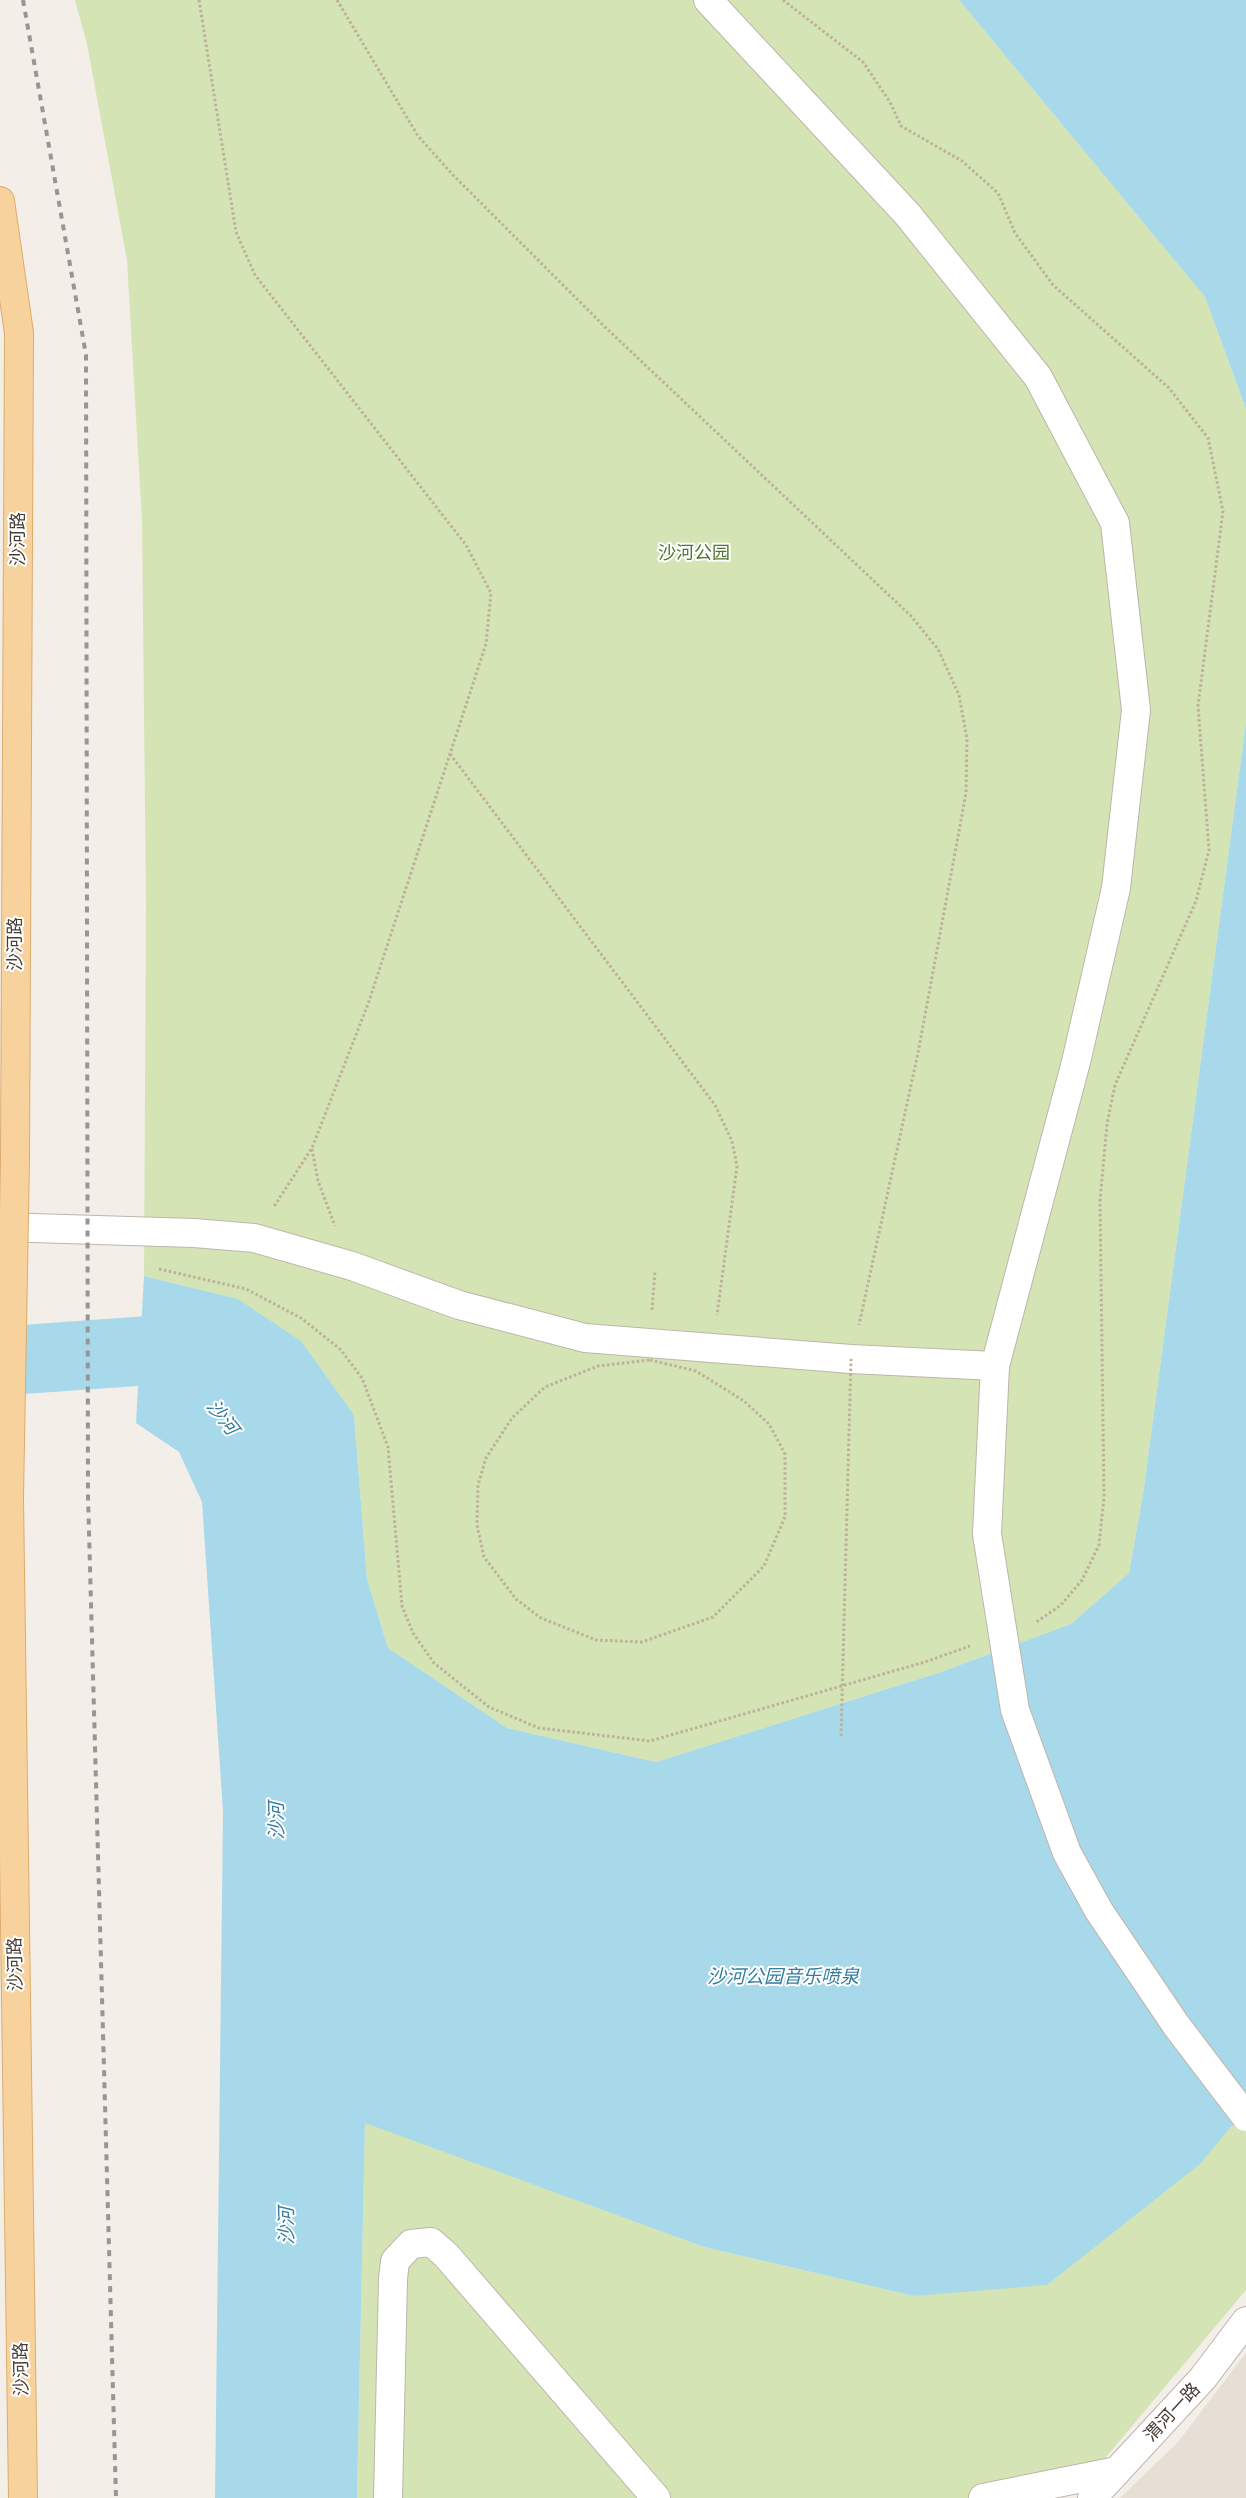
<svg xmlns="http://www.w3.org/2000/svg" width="1246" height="2498" viewBox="0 0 1246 2498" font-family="Raleway,'Noto Sans SC',sans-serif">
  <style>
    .residential { fill: #e6dfd6 }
    .green { fill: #d5e4b4 }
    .water { fill: #a8d9eb }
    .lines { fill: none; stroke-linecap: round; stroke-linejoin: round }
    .river { stroke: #a8d9eb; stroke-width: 69 }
    .minor-casing { stroke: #beb5ab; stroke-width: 30 }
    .major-casing { stroke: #dcac6d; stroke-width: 30 }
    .path { stroke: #beaf9d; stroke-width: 3; stroke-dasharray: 2.5 2.5; stroke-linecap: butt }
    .minor { stroke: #fff; stroke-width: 28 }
    .major { stroke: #f7d29d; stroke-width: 28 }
    .rail { stroke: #969696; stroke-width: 4; stroke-dasharray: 6 6; stroke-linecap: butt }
    .minor-bridge-casing { stroke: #beb5ab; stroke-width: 30; stroke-linecap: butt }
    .major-bridge-casing { stroke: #dcac6d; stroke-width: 30; stroke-linecap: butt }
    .path-bridge { stroke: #beaf9d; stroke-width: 3; stroke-dasharray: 2.5 2.5; stroke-linecap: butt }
    .minor-bridge { stroke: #fff; stroke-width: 28 }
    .major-bridge { stroke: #f7d29d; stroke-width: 28 }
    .labels { text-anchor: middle; stroke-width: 4; stroke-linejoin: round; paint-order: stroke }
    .street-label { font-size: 18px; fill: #463e37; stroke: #fff }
    .park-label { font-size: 18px; fill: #51742e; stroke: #fff }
    .water-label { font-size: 19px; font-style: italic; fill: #337d9c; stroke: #fff }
  </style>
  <rect width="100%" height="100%" fill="#f3eee8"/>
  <path class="residential" d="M 1246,2353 L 1246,2498 L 1120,2498 L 1178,2442 Z"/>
  <g class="green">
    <path d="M 75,0 L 959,0 L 1205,297 L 1246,409 L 1246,722 L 1143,1495 L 1129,1573 L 1071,1624 L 941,1672 L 656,1762 L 507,1728 L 388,1648 L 367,1579 L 354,1415 L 238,1299 L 144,1276 L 146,904 L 142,521 L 127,260 L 87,44 Z"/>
    <path d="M 1246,2109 L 1246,2290 L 1107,2456 L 1058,2498 L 357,2498 L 365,2122 L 704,2247 L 914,2296 Z"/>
  </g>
  <g class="water">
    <path d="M 959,0 L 1246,0 L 1246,409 L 1205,297 Z"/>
    <path d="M 1246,722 L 1246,2109 L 1200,2164 L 1047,2285 L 914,2296 L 704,2247 L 365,2123 L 357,2498 L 215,2498 L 223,1811 L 202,1502 L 179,1452 L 136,1423 L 144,1276 L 238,1299 L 301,1341 L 354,1415 L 367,1579 L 388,1648 L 507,1728 L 656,1762 L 941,1672 L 1071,1624 L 1129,1573 L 1143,1495 Z"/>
  </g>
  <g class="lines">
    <path class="river" d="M 0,1361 L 171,1349 L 210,1399"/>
    <g class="minor-casing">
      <g id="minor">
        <path d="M 708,0 L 908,215 L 1038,377 L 1115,523 L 1136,710 L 1116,888 L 1076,1062 L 995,1366 L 987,1534"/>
        <path d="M 0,1227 L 194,1233 L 254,1238 L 352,1266 L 459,1305 L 585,1338 L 851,1359 L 995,1366"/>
        <path d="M 388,2498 L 393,2279 L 395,2261 L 411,2244 L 431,2242 L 446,2255 L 656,2498"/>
        <path d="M 983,2498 L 1117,2471"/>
        <path d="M 1092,2498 L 1203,2378 L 1246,2321"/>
      </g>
    </g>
    <g class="major-casing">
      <g id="major">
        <path d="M 0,201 L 19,333 L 15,1158"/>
        <path d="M 9,1498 L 23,2498"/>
      </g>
    </g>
    <g class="path">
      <path d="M 199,0 L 236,232 L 255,275 L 466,545 L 491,593 L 486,644 L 368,1004 L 312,1148 L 273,1208"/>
      <path d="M 337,0 L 418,136 L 453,175 L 605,327 L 911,616 L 938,649 L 959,695 L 967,739 L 966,793 L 918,1053 L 859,1325"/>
      <path d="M 783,0 L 863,62 L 890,102 L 901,126 L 962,161 L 998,193 L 1015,233 L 1053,285 L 1169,388 L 1208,438 L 1223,511 L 1198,706 L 1209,850 L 1196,901 L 1115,1085 L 1107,1124 L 1100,1201 L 1104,1497 L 1099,1545 L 1082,1580 L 1061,1605 L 1035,1623"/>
      <path d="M 450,754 L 715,1105 L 732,1141 L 737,1166 L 717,1315"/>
      <path d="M 312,1149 L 318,1181 L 335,1226"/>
      <path d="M 159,1269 L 246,1289 L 301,1318 L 340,1349 L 362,1378 L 388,1447 L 402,1606 L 413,1633 L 434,1663 L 489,1707 L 539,1728 L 650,1741 L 925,1662 L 970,1646"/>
      <path d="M 652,1310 L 655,1271"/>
      <path d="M 650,1360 L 696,1371 L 744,1401 L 769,1424 L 785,1454 L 785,1517 L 764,1566 L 713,1617 L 642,1642 L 596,1640 L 541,1618 L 516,1599 L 484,1557 L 477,1525 L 478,1485 L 486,1458 L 512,1418 L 545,1387 L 598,1366 Z"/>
    </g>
    <use href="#minor" class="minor"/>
    <use href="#major" class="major"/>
    <path class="rail" d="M 23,0 L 86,355 L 88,1496 L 116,2498"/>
    <g class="minor-bridge-casing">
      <path id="minor-bridge" d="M 987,1534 L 1015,1710 L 1067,1853 L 1099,1911 L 1176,2025 L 1246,2117"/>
    </g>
    <g class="major-bridge-casing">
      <path id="major-bridge" d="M 9,1498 L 15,1158"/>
    </g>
    <path class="path-bridge" d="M 841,1736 L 851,1359"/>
    <use href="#minor-bridge" class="minor-bridge"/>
    <use href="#major-bridge" class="major-bridge"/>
  </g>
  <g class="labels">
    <g class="street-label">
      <text transform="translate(18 539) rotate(-90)" y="6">沙河路</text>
      <text transform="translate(15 944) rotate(-90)" y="6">沙河路</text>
      <text transform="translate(15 1964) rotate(-91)" y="6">沙河路</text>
      <text transform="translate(21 2369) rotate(-91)" y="6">沙河路</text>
      <text transform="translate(1172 2412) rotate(-47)" y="6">渭河一路</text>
    </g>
    <g class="park-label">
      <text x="694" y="559">沙河公园</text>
    </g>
    <g class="water-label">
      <text transform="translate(223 1417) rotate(52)" y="7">沙河</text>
      <text transform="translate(276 1821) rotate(-91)" y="7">沙河</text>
      <text x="783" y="1983">沙河公园音乐喷泉</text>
      <text transform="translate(286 2226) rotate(-91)" y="7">沙河</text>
    </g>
  </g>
</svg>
